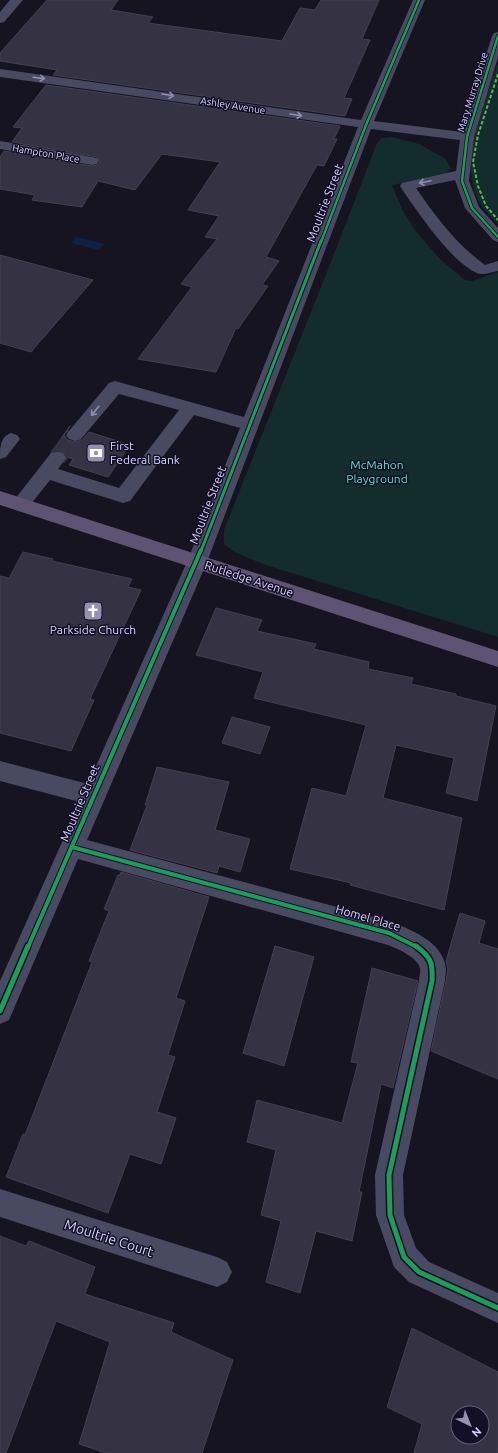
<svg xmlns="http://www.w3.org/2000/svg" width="498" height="1453" viewBox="0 0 498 1453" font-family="Ubuntu,sans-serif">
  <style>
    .green { fill: #132c2d }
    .water { fill: #0d2144 }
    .building { fill: #343243; stroke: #433f54; fill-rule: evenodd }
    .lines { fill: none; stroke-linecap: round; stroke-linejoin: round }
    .minor-tunnel { stroke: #333142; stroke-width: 18; stroke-dasharray: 18 8; stroke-linecap: butt }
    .minor { fill: #4a4962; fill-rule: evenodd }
    .major { fill: #5e5373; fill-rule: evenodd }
    .quiet { stroke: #58b947; stroke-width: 2; stroke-dasharray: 3.5 2; stroke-linecap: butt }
    .cycleway-far3-casing { stroke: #130f26; stroke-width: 4 }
    .cycleway-far2-casing { stroke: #130f26; stroke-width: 5 }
    .cycleway-far1-casing { stroke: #130f26; stroke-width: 6 }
    .cycleway-casing { stroke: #130f26; stroke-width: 8 }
    .cycleway-far3 { stroke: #1a9f57; stroke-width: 2.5 }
    .cycleway-far2 { stroke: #1a9f57; stroke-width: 3 }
    .cycleway-far1 { stroke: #1a9f57; stroke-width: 4 }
    .cycleway { stroke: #1a9f57; stroke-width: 5 }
    .oneway { stroke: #928eb0 }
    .labels { text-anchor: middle; stroke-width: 3; stroke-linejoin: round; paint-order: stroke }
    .far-street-label { font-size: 10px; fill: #d9d4ff; stroke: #130f26 }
    .street-label { font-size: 12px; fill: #d9d4ff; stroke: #130f26 }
    .poi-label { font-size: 12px; fill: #d9d4ff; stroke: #130f26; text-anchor: start }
    .park-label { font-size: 12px; fill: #5fe0c0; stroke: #130f26 }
    .near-street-label { font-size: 14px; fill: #d9d4ff; stroke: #130f26 }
  </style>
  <rect width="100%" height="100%" fill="#161421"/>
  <g class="green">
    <path d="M 498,63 L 498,224 C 493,218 487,213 483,208 C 454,164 483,106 498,63 Z"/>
    <path d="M 392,137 L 419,144 L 446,159 L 451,169 L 444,175 L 392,185 L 403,211 L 415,230 L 439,258 L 465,280 L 472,281 L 498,272 L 498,637 L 266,565 L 234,552 L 224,544 L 224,530 L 327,272 L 377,143 L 382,138 Z"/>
  </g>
  <path class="water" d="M 77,237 L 105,244 L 99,250 L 71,243 Z"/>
  <g class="building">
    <path d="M 47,0 L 118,0 L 111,10 L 153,17 L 148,23 L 282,41 L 300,8 L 315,10 L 321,0 L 379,0 L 362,39 L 370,40 L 344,98 L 352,99 L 345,116 L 53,75 L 57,70 L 0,61 L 0,53 Z"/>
    <path d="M 46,85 L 340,126 L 334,139 L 337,139 L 324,166 L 317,165 L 266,257 L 279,261 L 262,285 L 268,286 L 238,329 L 236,328 L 216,372 L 138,359 L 192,287 L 181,284 L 217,239 L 205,237 L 219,216 L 188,210 L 220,162 L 162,154 L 135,190 L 98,181 L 82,207 L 32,200 L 35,195 L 0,189 L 0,157 L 4,151 L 92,166 L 97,165 L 100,162 L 97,157 L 12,142 L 22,128 L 13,127 Z"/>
    <path d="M 0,255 L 93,280 L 31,352 L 0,343 Z"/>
    <path d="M 70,426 L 64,435 L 68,440 L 75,442 L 82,440 L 89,432 L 130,445 L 108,477 L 69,465 L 73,459 L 67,457 L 63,452 L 52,451 Z"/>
    <path d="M 23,552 L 53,559 L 52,561 L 132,579 L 128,587 L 141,590 L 90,699 L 94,700 L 71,751 L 0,733 L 0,576 L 9,578 Z"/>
    <path d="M 216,608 L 262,620 L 257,631 L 316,644 L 314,649 L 369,662 L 368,669 L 413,678 L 411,684 L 456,694 L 456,696 L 496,706 L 477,801 L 446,793 L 454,758 L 396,745 L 383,798 L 462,818 L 444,910 L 350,885 L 351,883 L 290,869 L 312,788 L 346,796 L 366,725 L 254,698 L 263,672 L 196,655 Z"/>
    <path d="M 232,717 L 270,727 L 260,754 L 222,743 Z"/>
    <path d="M 157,767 L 229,782 L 215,830 L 250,839 L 240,872 L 219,866 L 217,873 L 130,850 L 147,805 L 145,805 Z"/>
    <path d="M 121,872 L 209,897 L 176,998 L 185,1001 L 168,1055 L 175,1057 L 157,1112 L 176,1118 L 161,1164 L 130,1154 L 108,1213 L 6,1177 L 23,1134 L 25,1135 L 92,962 L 89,961 L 109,911 L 104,909 L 118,875 L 120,875 Z"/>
    <path d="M 460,913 L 485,921 L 479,943 L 498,949 L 498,1079 L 431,1051 L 446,981 L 448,969 L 446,961 Z"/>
    <path d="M 275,946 L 314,957 L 284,1066 L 243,1053 Z"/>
    <path d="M 372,968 L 418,981 L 393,1088 L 381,1084 L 359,1192 L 362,1192 L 352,1241 L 316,1231 L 300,1293 L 266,1282 L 281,1221 L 261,1215 L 276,1150 L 247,1142 L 257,1100 L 342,1123 L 358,1063 L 351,1062 Z"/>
    <path d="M 0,1236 L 26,1246 L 29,1241 L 95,1267 L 85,1294 L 174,1323 L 171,1332 L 233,1360 L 202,1453 L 106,1453 L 79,1444 L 110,1342 L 56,1321 L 6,1453 L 0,1453 Z"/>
    <path d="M 412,1328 L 498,1372 L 498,1453 L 414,1453 L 422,1424 L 387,1407 ZM 458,1413 L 482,1413 L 482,1437 L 458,1437 Z"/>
  </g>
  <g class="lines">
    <path class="minor-tunnel" d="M 57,458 L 75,435"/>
    <g class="minor">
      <path d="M 10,0 L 23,0 L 4,22 L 0,23 L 0,12 Z"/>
      <path d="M 413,0 L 425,0 L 374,121 L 462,132 L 492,36 L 494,33 L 498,32 L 498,57 L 474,137 L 469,181 L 479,207 L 498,228 L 498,242 L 493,240 L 465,208 L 455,180 L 416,188 C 436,217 456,244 485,265 L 498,261 L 498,271 C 492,272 483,276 477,273 C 451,262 416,210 400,186 L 402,183 L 456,171 L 460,140 L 371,129 L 207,562 L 87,840 L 389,921 C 411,930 443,941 446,969 C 446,973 445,977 445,981 L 403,1175 L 404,1215 L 416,1248 L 429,1262 L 498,1293 L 498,1323 L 409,1282 L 394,1267 L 376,1215 L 375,1175 L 419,981 C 419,977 421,971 420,968 C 418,958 397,948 388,945 L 78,859 L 9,1020 L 0,1024 L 0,981 L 80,802 L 0,781 L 0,761 L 88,784 L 187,562 L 240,428 L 194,415 L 130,501 L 123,503 L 50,480 L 27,509 L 20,511 L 13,509 L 11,504 L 51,453 L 57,452 L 63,453 L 66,458 L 58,469 L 119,488 L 179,410 L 119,394 L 81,439 L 75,441 L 69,439 L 66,435 L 69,431 L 109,383 L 115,381 L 244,417 L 358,127 L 0,77 L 0,69 L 361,120 Z"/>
      <path d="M 0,141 L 92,157 L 97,158 L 99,161 L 97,164 L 92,165 L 0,149 Z"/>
      <path d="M 11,433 L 17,435 L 20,439 L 6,457 L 0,459 C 0,447 0,437 11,433 Z"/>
      <path d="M 0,1189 L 217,1257 L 227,1262 L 232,1272 L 227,1282 L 217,1287 L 0,1217 Z"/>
    </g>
    <path class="major" d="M 0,491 L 498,651 L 498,667 L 0,505 Z"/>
    <path class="quiet" d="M 498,74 L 478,135 L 473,162 L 478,186 L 486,206 L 498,220"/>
    <g class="cycleway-far3-casing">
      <g id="cycleway-far3">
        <path d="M 498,36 L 467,137 L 462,181 L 472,208 L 498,237"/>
        <path d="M 321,242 L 366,125 L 419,0"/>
      </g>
    </g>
    <g class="cycleway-far2-casing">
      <path id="cycleway-far2" d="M 201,551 L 321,241"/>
    </g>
    <g class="cycleway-far1-casing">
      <g id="cycleway-far1">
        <path d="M 72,847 L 389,933 L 417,947"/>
        <path d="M 28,947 L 201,550"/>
      </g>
    </g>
    <g class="cycleway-casing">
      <g id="cycleway">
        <path d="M 416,946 C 431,957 433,963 432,981 L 389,1175 L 390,1215 L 404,1257 L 419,1272 L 498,1308"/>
        <path d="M 0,1011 L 28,946"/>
      </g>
    </g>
    <use href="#cycleway-far3" class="cycleway-far3"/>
    <use href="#cycleway-far2" class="cycleway-far2"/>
    <use href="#cycleway-far1" class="cycleway-far1"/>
    <use href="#cycleway" class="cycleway"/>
  </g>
  <defs><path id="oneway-shaft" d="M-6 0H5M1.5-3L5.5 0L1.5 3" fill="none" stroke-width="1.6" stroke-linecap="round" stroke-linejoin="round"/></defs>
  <g class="oneway">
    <use href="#oneway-shaft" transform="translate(39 78) rotate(7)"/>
    <use href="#oneway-shaft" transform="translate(168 95) rotate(9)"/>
    <use href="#oneway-shaft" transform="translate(296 115) rotate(9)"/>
    <use href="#oneway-shaft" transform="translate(425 182) rotate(168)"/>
    <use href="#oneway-shaft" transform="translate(95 411) rotate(129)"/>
  </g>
  <defs>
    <g id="bank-square" transform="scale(1)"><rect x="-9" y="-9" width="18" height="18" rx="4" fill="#9591b1" stroke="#130f26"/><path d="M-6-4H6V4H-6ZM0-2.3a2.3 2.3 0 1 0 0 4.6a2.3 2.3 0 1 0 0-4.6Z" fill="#fff"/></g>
    <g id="church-square" transform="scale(1)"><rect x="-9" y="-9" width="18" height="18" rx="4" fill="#9591b1" stroke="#130f26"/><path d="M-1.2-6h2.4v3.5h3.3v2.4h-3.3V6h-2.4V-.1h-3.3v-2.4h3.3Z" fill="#fff"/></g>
  </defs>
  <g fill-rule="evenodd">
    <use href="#bank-square" x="96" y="453"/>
    <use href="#church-square" x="93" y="611"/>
  </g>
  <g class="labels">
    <g class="far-street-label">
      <text transform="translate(472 92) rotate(-73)" y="4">Mary Murray Drive</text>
      <text transform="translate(233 105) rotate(9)" y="4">Ashley Avenue</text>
      <text transform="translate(46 153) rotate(10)" y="4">Hampton Place</text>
    </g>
    <g class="street-label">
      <text transform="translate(325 203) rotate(-69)" y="4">Moultrie Street</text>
      <text transform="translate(208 505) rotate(-69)" y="4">Moultrie Street</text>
      <text transform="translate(249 579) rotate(18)" y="4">Rutledge Avenue</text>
      <text transform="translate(80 803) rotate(-67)" y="4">Moultrie Street</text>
      <text transform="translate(368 918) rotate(16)" y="4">Homel Place</text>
    </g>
    <g class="poi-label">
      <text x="110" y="450">First<tspan x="110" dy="14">Federal Bank</tspan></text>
      <text x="93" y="634" text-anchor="middle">Parkside Church</text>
    </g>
    <g class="park-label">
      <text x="377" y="469">McMahon<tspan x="377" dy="14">Playground</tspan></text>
    </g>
    <g class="near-street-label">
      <text transform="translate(109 1238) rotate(18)" y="5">Moultrie Court</text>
    </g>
  </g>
  <g transform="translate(470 1425) rotate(137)"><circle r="19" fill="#130f26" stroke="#625e7d"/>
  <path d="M0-3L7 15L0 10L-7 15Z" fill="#9591b1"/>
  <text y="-6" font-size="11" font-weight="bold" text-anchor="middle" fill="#d9d4ff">N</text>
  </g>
</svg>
